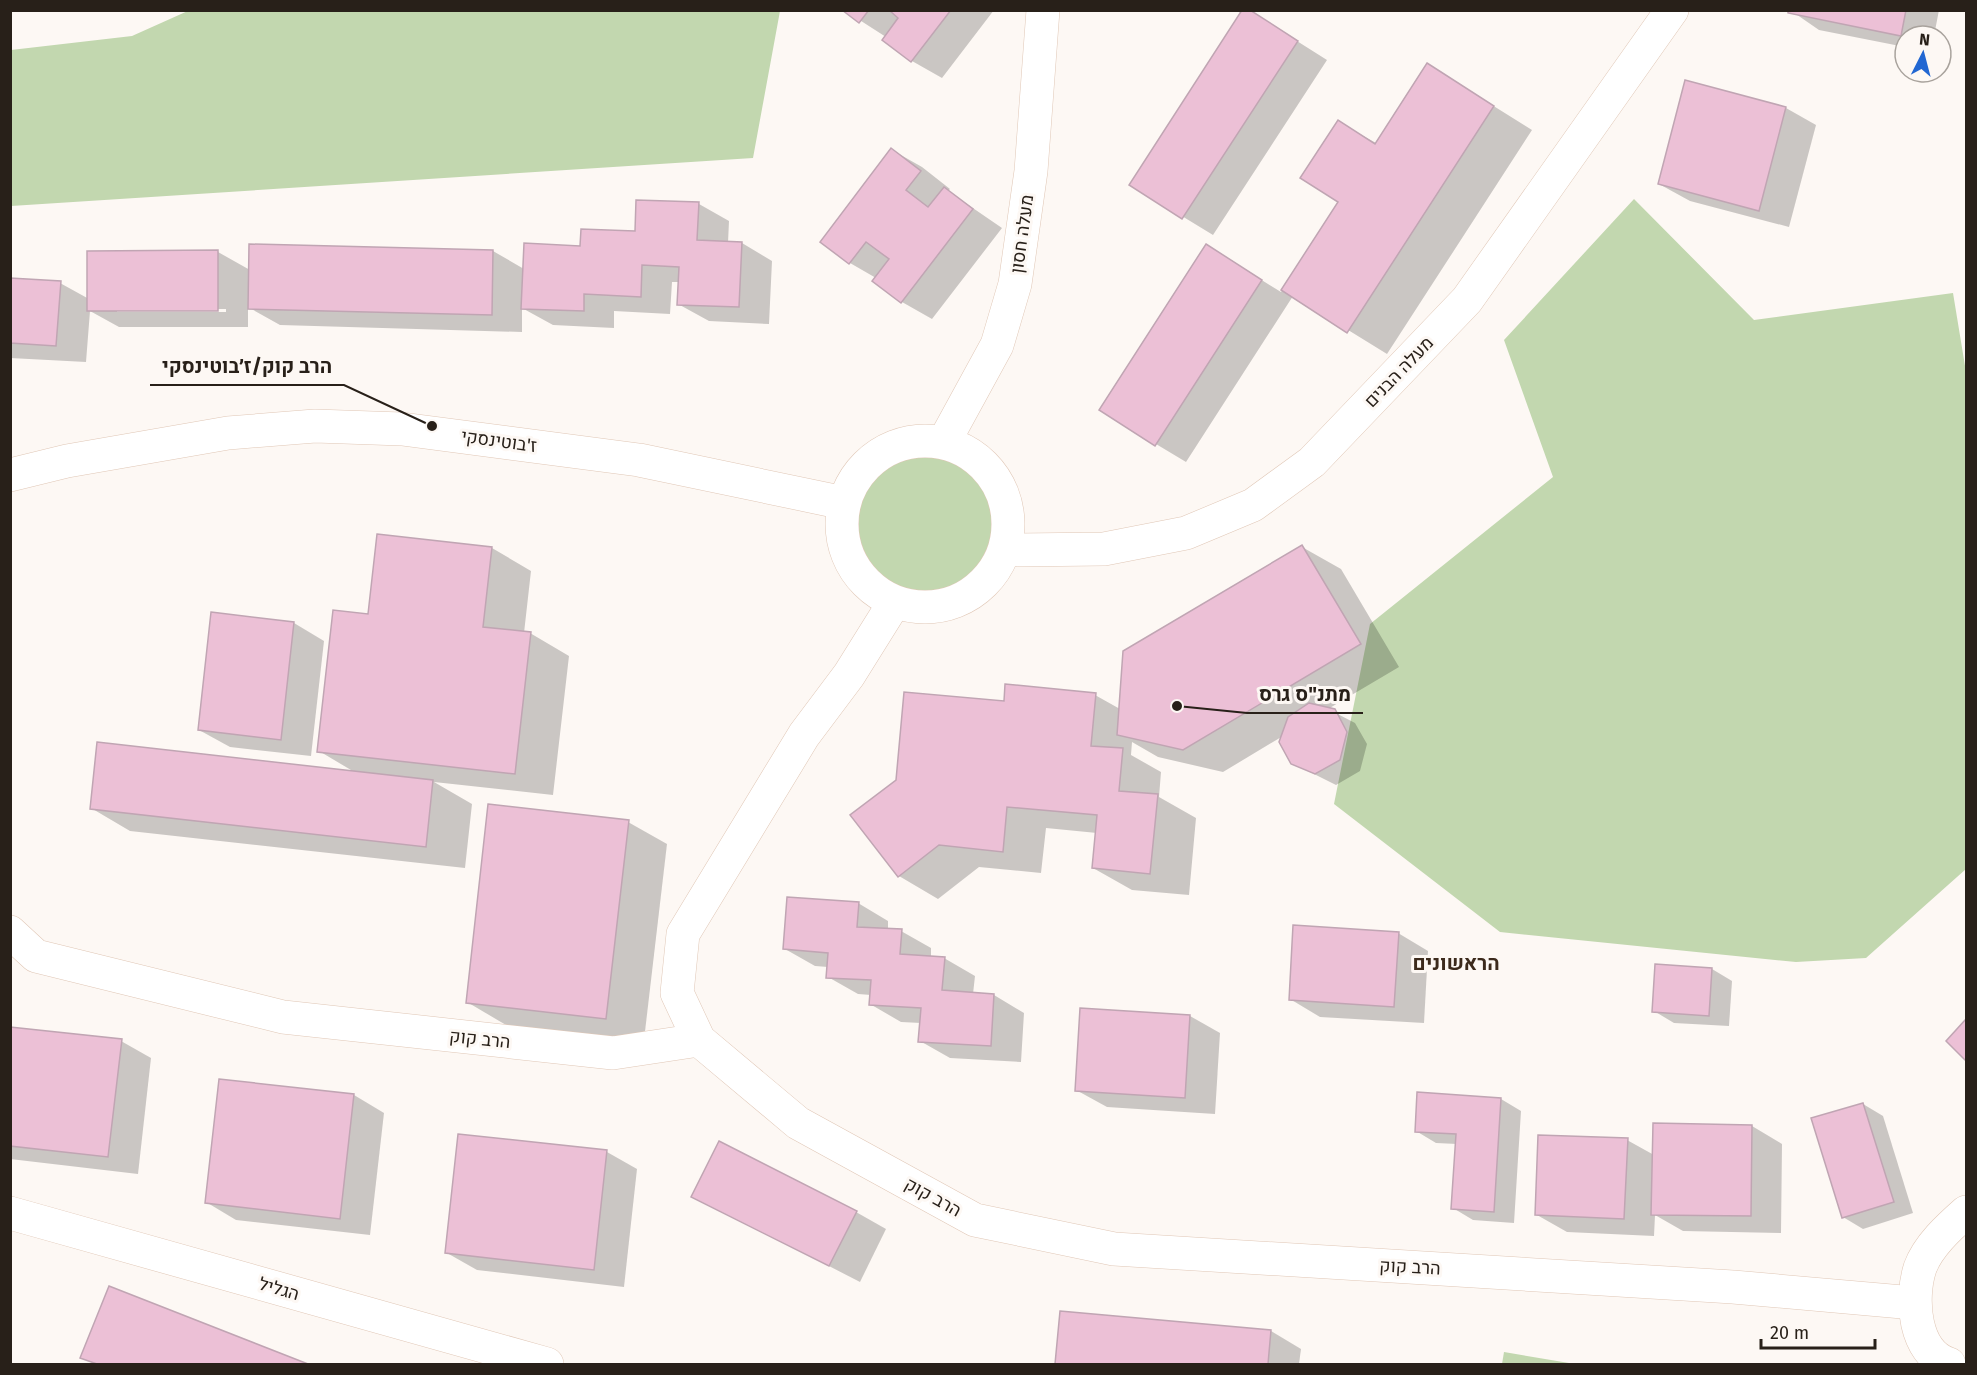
<svg xmlns="http://www.w3.org/2000/svg" width="1977" height="1375" viewBox="0 0 1977 1375" font-family="'Fira Sans',Heebo,sans-serif">
  <style>
    .green { fill: #c2d7af }
    .shadow { fill: #0003; fill-rule: evenodd }
    .building { fill: #ecc0d6; stroke: #c0a5b3; stroke-width: 1.5 }
    .lines { fill: none; stroke-linecap: round; stroke-linejoin: round }
    .street-casing { stroke: #e0c7b6; stroke-width: 34 }
    .street { stroke: #fff; stroke-width: 33 }
    .labels { text-anchor: middle; stroke-width: 6; stroke-linejoin: round; paint-order: stroke }
    .street-label { font-size: 18px; fill: #282019; stroke: #fdf8f4 }
    .neighbourhood-label { font-size: 20px; font-weight: bold; fill: #3c2a1c; stroke: #fdf8f4 }
    .leader { fill: none; stroke: #282019; stroke-width: 2 }
    .callout-dot { fill: #282019; stroke: #fdf8f4; stroke-width: 2 }
    .callout-label { font-size: 20px; text-anchor: middle; font-weight: bold; fill: #282019; stroke: #fdf8f4; stroke-width: 6; stroke-linejoin: round; paint-order: stroke }
  </style>
  <rect width="100%" height="100%" fill="#fdf8f4"/>
  <g class="green">
    <path d="M 190,10 L 780,10 L 780,11 L 753,158 L 11,206 L 11,50 L 132,36 Z"/>
    <path d="M 1634,199 L 1754,320 L 1953,293 L 1966,372 L 1966,869 L 1866,958 L 1796,962 L 1500,932 L 1334,804 L 1370,624 L 1553,477 L 1504,340 Z"/>
    <circle cx="925" cy="523" r="71"/>
    <path d="M 1504,1352 L 1575,1364 L 1502,1364 Z"/>
  </g>
  <g class="shadow">
    <path d="M 844,10 L 994,10 L 942,78 L 912,61 L 886,37 Z"/>
    <path d="M 1236,10 L 1248,10 L 1327,60 L 1213,235 L 1131,185 L 1242,14 Z"/>
    <path d="M 1790,10 L 1939,10 L 1934,36 L 1905,36 L 1905,47 L 1819,30 Z"/>
    <path d="M 1428,65 L 1532,130 L 1387,354 L 1293,296 L 1186,462 L 1156,444 L 1207,246 L 1281,292 L 1340,201 L 1338,122 L 1376,143 Z"/>
    <path d="M 1686,82 L 1786,108 L 1816,125 L 1789,227 L 1690,201 L 1659,184 Z"/>
    <path d="M 892,150 L 922,167 L 950,189 L 948,191 L 1002,228 L 932,319 L 902,302 L 876,278 L 850,263 Z"/>
    <path d="M 699,204 L 729,221 L 728,243 L 742,243 L 772,261 L 769,324 L 709,321 L 678,304 L 679,282 L 672,282 L 670,314 L 614,311 L 614,328 L 553,325 L 522,308 L 522,332 L 280,325 L 248,307 L 248,327 L 119,327 L 90,311 L 86,362 L 10,358 L 10,280 L 60,283 L 89,299 L 218,252 L 250,270 L 251,245 L 493,251 L 524,269 L 582,248 L 636,233 ZM 117,309 L 226,309 L 226,312 L 117,312 Z"/>
    <path d="M 378,536 L 492,548 L 531,571 L 524,633 L 530,633 L 569,656 L 553,795 L 434,782 L 472,804 L 465,868 L 130,831 L 91,808 L 356,773 L 319,751 L 369,615 Z"/>
    <path d="M 1302,547 L 1341,569 L 1399,667 L 1328,709 L 1355,723 L 1367,744 L 1360,771 L 1336,785 L 1292,763 L 1283,736 L 1223,772 L 1158,757 L 1132,742 L 1131,755 L 1161,772 L 1159,797 L 1196,818 L 1189,895 L 1132,890 L 1093,868 L 1097,833 L 1046,828 L 1041,873 L 979,867 L 938,899 L 899,876 L 852,816 L 1005,702 L 1095,695 L 1120,709 Z"/>
    <path d="M 294,623 L 324,641 L 311,756 L 230,747 L 199,730 Z"/>
    <path d="M 628,822 L 667,844 L 644,1040 L 506,1025 L 467,1002 Z"/>
    <path d="M 858,903 L 888,921 L 888,930 L 901,931 L 931,948 L 931,958 L 944,958 L 975,976 L 973,994 L 994,995 L 1024,1013 L 1021,1062 L 950,1058 L 920,1041 L 921,1023 L 901,1022 L 870,1004 L 871,995 L 858,994 L 828,977 L 828,967 L 815,966 L 785,949 Z"/>
    <path d="M 1398,933 L 1428,951 L 1424,1023 L 1320,1017 L 1290,999 Z"/>
    <path d="M 1657,966 L 1712,969 L 1732,981 L 1729,1026 L 1674,1023 L 1654,1011 Z"/>
    <path d="M 1082,1009 L 1190,1016 L 1220,1033 L 1215,1114 L 1107,1107 L 1076,1090 Z"/>
    <path d="M 1966,1021 L 1966,1059 L 1948,1041 Z"/>
    <path d="M 10,1028 L 121,1041 L 151,1058 L 138,1174 L 10,1159 Z"/>
    <path d="M 354,1095 L 384,1113 L 370,1235 L 236,1220 L 206,1202 Z"/>
    <path d="M 1501,1099 L 1521,1111 L 1514,1223 L 1473,1220 L 1453,1208 L 1457,1144 L 1436,1143 L 1416,1131 Z"/>
    <path d="M 1863,1104 L 1883,1116 L 1913,1213 L 1863,1229 L 1843,1217 Z"/>
    <path d="M 1654,1125 L 1752,1126 L 1782,1144 L 1781,1233 L 1683,1231 L 1655,1215 L 1654,1236 L 1567,1232 L 1537,1215 L 1627,1140 L 1654,1155 Z"/>
    <path d="M 459,1136 L 607,1152 L 637,1169 L 624,1287 L 477,1270 L 447,1253 Z"/>
    <path d="M 693,1196 L 856,1212 L 886,1229 L 860,1282 Z"/>
    <path d="M 110,1288 L 304,1364 L 95,1364 L 82,1357 Z"/>
    <path d="M 1062,1313 L 1271,1331 L 1301,1349 L 1299,1364 L 1057,1364 Z"/>
  </g>
  <g class="building">
    <path d="M 842,10 L 869,10 L 859,23 Z"/>
    <path d="M 889,10 L 951,10 L 911,62 L 882,40 L 898,18 Z"/>
    <path d="M 1242,10 L 1250,10 L 1298,41 L 1182,219 L 1129,185 Z"/>
    <path d="M 1788,10 L 1906,10 L 1901,36 L 1788,13 Z"/>
    <path d="M 1427,63 L 1494,106 L 1347,333 L 1281,290 L 1338,202 L 1300,178 L 1338,120 L 1375,144 Z"/>
    <path d="M 1685,80 L 1786,107 L 1759,211 L 1658,184 Z"/>
    <path d="M 891,148 L 921,171 L 906,190 L 928,207 L 944,187 L 973,209 L 901,303 L 872,281 L 889,259 L 866,242 L 849,264 L 820,242 Z"/>
    <path d="M 636,200 L 699,202 L 697,240 L 742,242 L 739,307 L 677,305 L 679,267 L 642,265 L 641,297 L 584,294 L 584,311 L 521,309 L 524,243 L 580,246 L 581,229 L 635,231 Z"/>
    <path d="M 249,244 L 493,250 L 492,315 L 248,309 Z"/>
    <path d="M 1206,244 L 1262,280 L 1155,446 L 1099,410 Z"/>
    <path d="M 218,250 L 218,311 L 87,311 L 87,251 Z"/>
    <path d="M 10,278 L 61,281 L 56,346 L 10,343 Z"/>
    <path d="M 377,534 L 492,547 L 483,627 L 531,632 L 515,774 L 317,752 L 333,610 L 368,614 Z"/>
    <path d="M 1302,545 L 1361,644 L 1183,750 L 1117,735 L 1123,651 Z"/>
    <path d="M 211,612 L 294,622 L 281,740 L 198,730 Z"/>
    <path d="M 1005,684 L 1096,693 L 1091,746 L 1123,748 L 1119,791 L 1158,794 L 1150,874 L 1092,868 L 1097,815 L 1007,807 L 1003,852 L 939,845 L 898,877 L 850,815 L 896,780 L 904,692 L 1004,701 Z"/>
    <path d="M 1309,703 L 1335,709 L 1347,732 L 1340,760 L 1315,774 L 1291,764 L 1279,742 L 1288,717 Z"/>
    <path d="M 97,742 L 433,780 L 426,847 L 90,809 Z"/>
    <path d="M 488,804 L 629,820 L 606,1019 L 466,1003 Z"/>
    <path d="M 787,897 L 859,902 L 857,927 L 902,929 L 900,954 L 945,957 L 942,990 L 994,994 L 991,1046 L 918,1042 L 921,1008 L 869,1005 L 871,980 L 826,978 L 828,953 L 783,949 Z"/>
    <path d="M 1293,925 L 1399,932 L 1394,1007 L 1289,1000 Z"/>
    <path d="M 1655,964 L 1712,968 L 1709,1016 L 1652,1012 Z"/>
    <path d="M 1080,1008 L 1190,1015 L 1185,1098 L 1075,1091 Z"/>
    <path d="M 1966,1019 L 1966,1061 L 1946,1041 Z"/>
    <path d="M 10,1027 L 122,1039 L 108,1157 L 10,1146 Z"/>
    <path d="M 219,1079 L 354,1094 L 340,1219 L 205,1203 Z"/>
    <path d="M 1417,1092 L 1501,1098 L 1494,1212 L 1451,1209 L 1456,1134 L 1415,1132 Z"/>
    <path d="M 1863,1103 L 1894,1202 L 1842,1218 L 1811,1118 Z"/>
    <path d="M 1653,1123 L 1752,1125 L 1751,1216 L 1651,1215 Z"/>
    <path d="M 458,1134 L 607,1150 L 594,1270 L 445,1253 Z"/>
    <path d="M 1538,1135 L 1628,1138 L 1624,1219 L 1535,1215 Z"/>
    <path d="M 719,1141 L 857,1211 L 829,1266 L 691,1197 Z"/>
    <path d="M 109,1286 L 308,1364 L 97,1364 L 80,1358 Z"/>
    <path d="M 1060,1311 L 1271,1330 L 1268,1364 L 1055,1364 Z"/>
  </g>
  <g class="lines">
    <g class="street-casing">
      <g id="street">
        <circle cx="925" cy="524" r="83"/>
        <path d="M 944,442 L 997,345 L 1015,284 L 1031,171 L 1043,10"/>
        <path d="M 10,475 L 67,461 L 228,433 L 315,426 L 402,429 L 639,460 L 844,503"/>
        <path d="M 1005,550 L 1104,549 L 1186,533 L 1253,505 L 1312,462 L 1467,300 L 1672,10"/>
        <path d="M 894,603 L 849,675 L 804,735 L 683,934 L 677,993 L 699,1040 L 798,1123 L 975,1220 L 1114,1249 L 1733,1287 L 1914,1303"/>
        <path d="M 10,932 L 36,956 L 283,1017 L 613,1053 L 699,1040"/>
        <path d="M 10,1213 L 547,1364"/>
        <path d="M 1949,1364 C 1914,1353 1910,1299 1920,1268 C 1928,1246 1949,1227 1966,1212"/>
      </g>
    </g>
    <use href="#street" class="street"/>
  </g>
  <g class="labels">
    <g class="street-label">
      <text transform="translate(1022 234) rotate(-82)" y="6">מעלה חסון</text>
      <text transform="translate(1399 372) rotate(-46)" y="6">מעלה הבנים</text>
      <text transform="translate(499 441) rotate(8)" y="6">ז'בוטינסקי</text>
      <text transform="translate(480 1039) rotate(6)" y="6">הרב קוק</text>
      <text transform="translate(933 1197) rotate(29)" y="6">הרב קוק</text>
      <text transform="translate(1410 1267) rotate(3)" y="6">הרב קוק</text>
      <text transform="translate(279 1289) rotate(16)" y="6">הגליל</text>
    </g>
    <g class="neighbourhood-label">
      <text x="1456" y="970">הראשונים</text>
    </g>
  </g>
  <path class="leader" d="M432 426L344 385H150M1177 706L1247 713H1363"/>
  <g class="callout-dot">
    <circle cx="432" cy="426" r="6"/>
    <circle cx="1177" cy="706" r="6"/>
  </g>
  <g class="callout-label">
    <text x="247" y="373">הרב קוק/ז׳בוטינסקי</text>
    <text x="1305" y="701">מתנ"ס גרס</text>
  </g>
  <rect width="1977" height="1375" fill="none" stroke="#282019" stroke-width="24"/>
  <g transform="translate(1923 54) rotate(6)"><circle r="28" fill="#fdf8f4" stroke="#a8a29c" stroke-width="1.5"/>
  <path d="M0-4.5L10 22L0 15L-10 22Z" fill="#2267d2"/>
  <text y="-9" font-size="16" font-weight="bold" text-anchor="middle" fill="#282019">N</text>
  </g>
  <path d="M1761 1339v9h114v-9" fill="none" stroke="#282019" stroke-width="3"/>
  <text x="1770" y="1339" font-size="18" fill="#282019" stroke="#fdf8f4" stroke-width="4.5" paint-order="stroke">20 m</text>
</svg>
